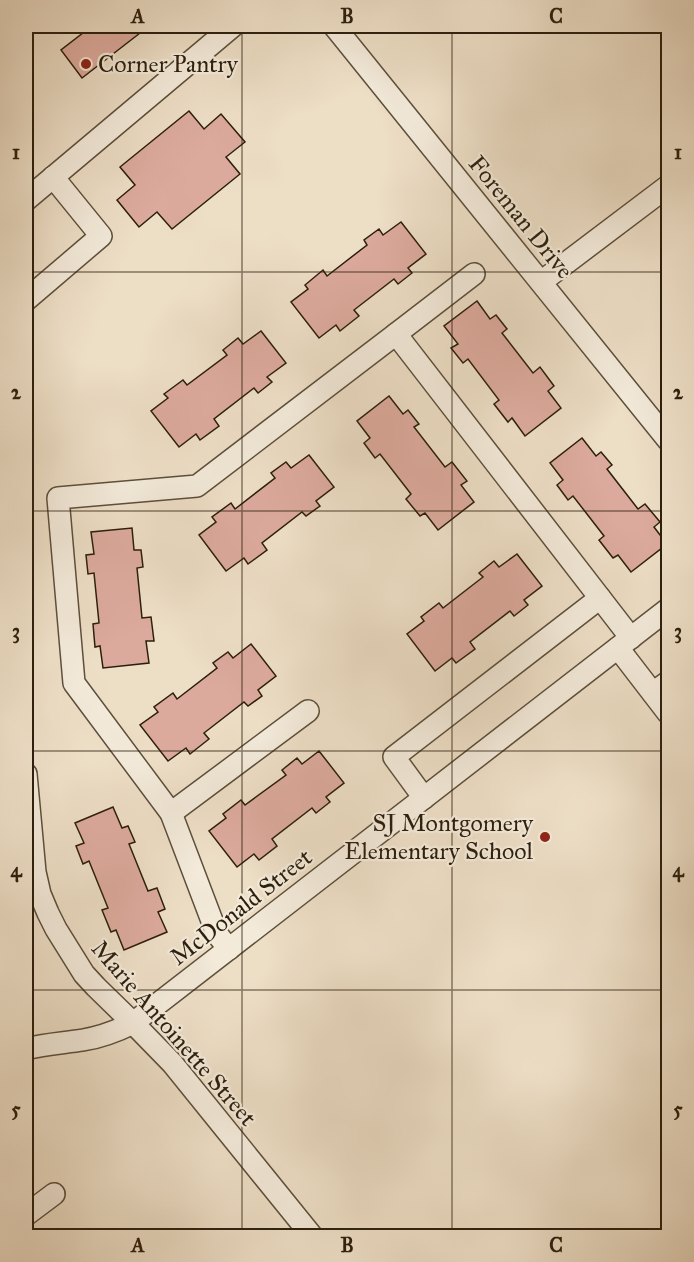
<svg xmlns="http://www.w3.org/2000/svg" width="694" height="1262" viewBox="0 0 694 1262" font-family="'IM FELL Great Primer',serif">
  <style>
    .building { fill: #dcaa9d; stroke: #2c1f0d; stroke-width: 1.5 }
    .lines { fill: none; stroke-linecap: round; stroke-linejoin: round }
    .minor-casing { stroke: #5c4f3b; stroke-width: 24 }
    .minor { stroke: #f3eada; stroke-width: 21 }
    .grid { fill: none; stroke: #2c1f0d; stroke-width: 1.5; stroke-opacity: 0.55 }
    .poi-dot { fill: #8f2418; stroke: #f3eada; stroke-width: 2 }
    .labels { text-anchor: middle; stroke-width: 4.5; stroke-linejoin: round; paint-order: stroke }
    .poi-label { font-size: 24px; fill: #2c1f0d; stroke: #f3eada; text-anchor: start }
    .street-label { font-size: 24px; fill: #2c1f0d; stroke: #f3eada }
    .neatline { fill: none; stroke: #2c1f0d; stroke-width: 2 }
    .grid-label { font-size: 20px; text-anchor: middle; font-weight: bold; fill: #2c1f0d }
  </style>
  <rect width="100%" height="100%" fill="#eddec6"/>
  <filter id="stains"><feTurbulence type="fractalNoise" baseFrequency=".00333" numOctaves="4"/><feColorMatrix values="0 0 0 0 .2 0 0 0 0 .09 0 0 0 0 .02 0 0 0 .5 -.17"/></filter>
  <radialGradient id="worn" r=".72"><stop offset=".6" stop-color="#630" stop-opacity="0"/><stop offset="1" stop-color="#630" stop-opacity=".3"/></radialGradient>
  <g class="building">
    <path d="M 92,26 L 149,26 L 82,78 L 61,50 Z"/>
    <path d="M 171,26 L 186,26 L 177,33 Z"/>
    <path d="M 189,111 L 204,129 L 221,114 L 245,142 L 226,157 L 240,174 L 172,229 L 157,212 L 139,227 L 117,200 L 135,185 L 120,167 Z"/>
    <path d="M 401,222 L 426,254 L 408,268 L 412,273 L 398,284 L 394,279 L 354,310 L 359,316 L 340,331 L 336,325 L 319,338 L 291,302 L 308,289 L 305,285 L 323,270 L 327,276 L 367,245 L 364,240 L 379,229 L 383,235 Z"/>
    <path d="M 477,301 L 490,319 L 496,315 L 507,329 L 502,333 L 533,373 L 540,367 L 554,386 L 548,391 L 561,408 L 525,436 L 512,418 L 508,422 L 494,404 L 499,400 L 468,359 L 463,363 L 451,348 L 458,344 L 444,326 Z"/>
    <path d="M 261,331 L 286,363 L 267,377 L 272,382 L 258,393 L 254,388 L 214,419 L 219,426 L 200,440 L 196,434 L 179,447 L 151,411 L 168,398 L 164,394 L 183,380 L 187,385 L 227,355 L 223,350 L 238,338 L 243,344 Z"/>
    <path d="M 389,396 L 403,414 L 408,410 L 419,424 L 414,427 L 445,467 L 452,462 L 467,481 L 461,485 L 474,502 L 438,530 L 425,513 L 420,516 L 406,499 L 411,494 L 380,454 L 375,458 L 364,443 L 370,438 L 357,421 Z"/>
    <path d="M 582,438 L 596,456 L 601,452 L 612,465 L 607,469 L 638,509 L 645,504 L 660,522 L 654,527 L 667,544 L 631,572 L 618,555 L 613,558 L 599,540 L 604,536 L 573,496 L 568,500 L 557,485 L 563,480 L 550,463 Z"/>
    <path d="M 309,455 L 334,487 L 316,501 L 320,506 L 306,516 L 302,512 L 262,543 L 267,550 L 248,564 L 244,558 L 226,571 L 199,535 L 216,522 L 212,517 L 231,503 L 235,509 L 275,478 L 271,473 L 286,462 L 291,468 Z"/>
    <path d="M 132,528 L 134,550 L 141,550 L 143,567 L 137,568 L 142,618 L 151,617 L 154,641 L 146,641 L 149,663 L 103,668 L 100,646 L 95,647 L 93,624 L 99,623 L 94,573 L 88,574 L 86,555 L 94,554 L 91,532 Z"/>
    <path d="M 517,554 L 542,586 L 524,600 L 528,605 L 514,616 L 510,611 L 470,642 L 475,649 L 456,663 L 452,658 L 435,671 L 407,634 L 424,621 L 421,617 L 439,603 L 443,608 L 483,577 L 479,573 L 494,561 L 499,567 Z"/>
    <path d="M 251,644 L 276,676 L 258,690 L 262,696 L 248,706 L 244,702 L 204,733 L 209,739 L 190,754 L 186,748 L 168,761 L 140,725 L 158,712 L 154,707 L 173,693 L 177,699 L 217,668 L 213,663 L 228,652 L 233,658 Z"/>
    <path d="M 319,751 L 344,783 L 326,797 L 330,802 L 316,813 L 312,808 L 272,839 L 277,846 L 259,860 L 254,854 L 237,867 L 209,831 L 226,818 L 223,814 L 241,800 L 245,805 L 286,775 L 282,770 L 297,758 L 302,764 Z"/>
    <path d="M 113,807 L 122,828 L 128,826 L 135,842 L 129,844 L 148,891 L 157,888 L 165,909 L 158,912 L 167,932 L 124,950 L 116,930 L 111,932 L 102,910 L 108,908 L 89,861 L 83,864 L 76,846 L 84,843 L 75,823 Z"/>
  </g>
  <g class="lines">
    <g class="minor-casing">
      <g id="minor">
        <path d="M 334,26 L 668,440"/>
        <path d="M 26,200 L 233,26"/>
        <path d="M 541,282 L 668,186"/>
        <path d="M 26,300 L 101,236 L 53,177"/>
        <path d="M 396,334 L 474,274"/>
        <path d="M 618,648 L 668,713"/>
        <path d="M 653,693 L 668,682"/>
        <path d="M 26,774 L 35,872 L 40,894 L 48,913 L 56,929 L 84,974 L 96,987 L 133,1023 L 172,1063 L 312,1236"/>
        <path d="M 424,798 L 394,757 L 600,598"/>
        <path d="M 171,813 L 308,711"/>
        <path d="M 229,949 L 217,934 L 171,813 L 74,683 L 58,498 L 197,486 L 396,334 L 631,638"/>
        <path d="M 26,1049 C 44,1044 64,1043 83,1040 C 101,1037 117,1031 133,1023 L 668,609"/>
        <path d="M 26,1215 L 54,1194"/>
      </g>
    </g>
    <use href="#minor" class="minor"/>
  </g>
  <path class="grid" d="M 242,26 L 242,1236M 452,26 L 452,1236M 26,272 L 668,272M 26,511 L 668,511M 26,751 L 668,751M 26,990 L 668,990"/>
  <g class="poi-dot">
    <circle cx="86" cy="64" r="6"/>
    <circle cx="545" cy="837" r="6"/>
  </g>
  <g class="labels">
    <g class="poi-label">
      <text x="98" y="72">Corner Pantry</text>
      <text x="533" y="831" text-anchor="end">SJ Montgomery<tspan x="533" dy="28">Elementary School</tspan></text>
    </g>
    <g class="street-label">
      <text transform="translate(521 217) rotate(51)" y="8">Foreman Drive</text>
      <text transform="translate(241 907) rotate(-38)" y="8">McDonald Street</text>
      <text transform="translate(174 1033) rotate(49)" y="8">Marie Antoinette Street</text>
    </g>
  </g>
  <rect width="694" height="1262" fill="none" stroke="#eddec6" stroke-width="66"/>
  <rect x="33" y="33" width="628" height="1196" class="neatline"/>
  <g class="grid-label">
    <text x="138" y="23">A</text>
    <text x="347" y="23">B</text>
    <text x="556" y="23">C</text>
    <text x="16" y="159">1</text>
    <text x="678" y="159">1</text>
    <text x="16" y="399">2</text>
    <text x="678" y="399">2</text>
    <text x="16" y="638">3</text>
    <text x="678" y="638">3</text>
    <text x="16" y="877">4</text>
    <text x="678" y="877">4</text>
    <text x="16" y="1116">5</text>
    <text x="678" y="1116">5</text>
    <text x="138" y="1252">A</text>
    <text x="347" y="1252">B</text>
    <text x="556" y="1252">C</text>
  </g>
  <rect width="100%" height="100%" filter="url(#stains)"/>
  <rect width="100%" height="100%" fill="url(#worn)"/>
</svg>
